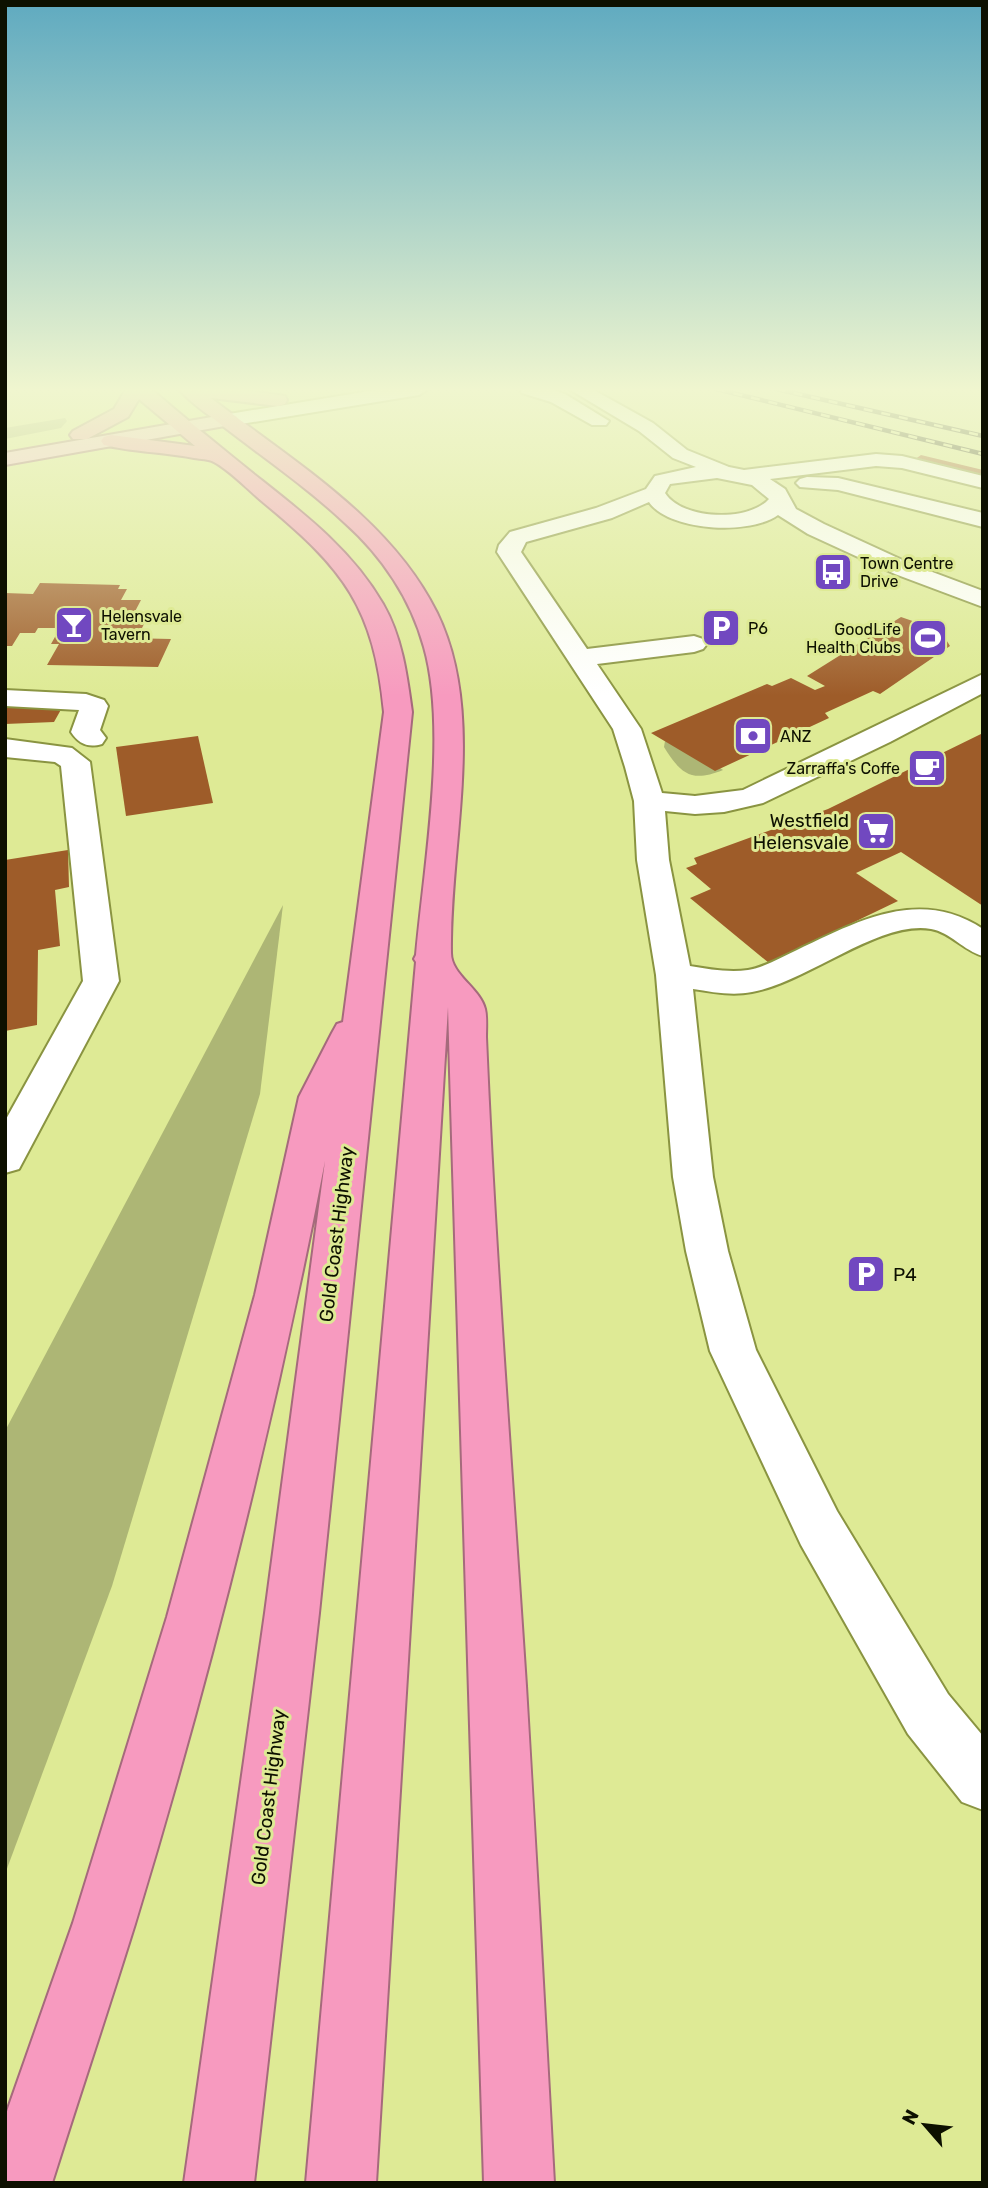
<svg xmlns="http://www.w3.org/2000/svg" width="988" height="2188" viewBox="0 0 988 2188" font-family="Rubik,sans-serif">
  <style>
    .green { fill: #adb675 }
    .building { fill: #9e5c29 }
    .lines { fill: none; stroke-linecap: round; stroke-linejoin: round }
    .minor-casing { stroke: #8a9441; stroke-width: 4 }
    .major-casing { stroke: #a56a7c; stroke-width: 4 }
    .highway-casing { stroke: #a56a7c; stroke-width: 4 }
    .minor { fill: #fff; fill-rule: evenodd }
    .major { fill: #fac2d9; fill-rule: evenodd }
    .highway { fill: #f79abf; fill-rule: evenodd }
    .rail-casing { stroke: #2b2f15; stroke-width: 4.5 }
    .rail { stroke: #deea95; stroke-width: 2.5; stroke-dasharray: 9; stroke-linecap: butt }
    .labels { text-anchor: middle; stroke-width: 6; stroke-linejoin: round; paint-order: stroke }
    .far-poi-label { font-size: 16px; fill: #0d1000; stroke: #deea95; text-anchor: start }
    .poi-label { font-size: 19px; fill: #0d1000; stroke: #deea95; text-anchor: end }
    .street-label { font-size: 19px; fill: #0d1000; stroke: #deea95 }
  </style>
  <rect width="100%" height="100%" fill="#deea95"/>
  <g class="green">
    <path d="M 65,418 L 67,421 L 61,428 L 5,439 L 5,428 Z"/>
    <path d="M 665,741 L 720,768 L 723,770 C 691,783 681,774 664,747 Z"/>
    <path d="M 283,905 L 260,1094 L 112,1586 L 5,1874 L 5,1431 Z"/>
  </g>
  <g class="building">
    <path d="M 921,455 L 983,470 L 983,477 L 914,460 Z"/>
    <path d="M 40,583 L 120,585 L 118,589 L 127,589 L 121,600 L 141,600 L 130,621 L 145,622 L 139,634 L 128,634 L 126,638 L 171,639 L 158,667 L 47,665 L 59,644 L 51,644 L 60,628 L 38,628 L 35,633 L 20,633 L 12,646 L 5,646 L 5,593 L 33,594 Z"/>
    <path d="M 901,617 L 927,626 L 937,625 L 950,646 L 880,694 L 873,691 L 825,713 L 829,718 L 715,771 L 651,733 L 767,684 L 772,686 L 791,678 L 815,690 L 825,686 L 807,676 Z"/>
    <path d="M 5,702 L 63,706 L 54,722 L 5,724 Z"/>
    <path d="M 983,733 L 983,906 L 901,852 L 856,873 L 898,901 L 769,963 L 690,898 L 711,889 L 686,868 L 697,864 L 694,858 L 828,809 Z"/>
    <path d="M 198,736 L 213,803 L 126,816 L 116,747 Z"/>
    <path d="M 68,850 L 69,887 L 55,890 L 60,946 L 38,950 L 37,1025 L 5,1031 L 5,860 Z"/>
  </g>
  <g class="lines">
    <g class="minor-casing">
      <g id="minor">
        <path d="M 382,389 L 428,389 L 419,395 L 229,426 L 219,420 L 229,414 Z"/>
        <path d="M 520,389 L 550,389 L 565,394 L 609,421 L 606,425 L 592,425 L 551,402 L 522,393 Z"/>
        <path d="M 569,389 L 592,389 L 653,423 L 687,450 L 729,467 L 744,470 L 876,454 L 902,456 L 983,476 L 983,488 L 902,468 L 876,466 L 770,479 L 785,489 L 796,509 L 824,524 L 911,564 L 983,591 L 983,607 L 895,574 L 808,534 L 778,515 C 751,535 670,532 649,502 L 612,518 L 526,542 L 521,552 L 587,649 L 694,636 L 703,639 L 707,644 L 703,649 L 694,652 L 597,664 L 641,729 L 662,793 L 695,796 L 743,790 L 983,674 L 983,693 L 890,742 L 763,803 L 724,812 L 695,814 L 665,811 L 669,860 L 690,966 C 709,969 729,973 748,970 C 765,967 782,957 797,950 C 858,921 920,887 983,929 L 983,956 C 964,951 950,932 931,929 C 879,920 806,983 752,992 C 732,996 712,992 693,989 L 713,1177 L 728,1251 L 756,1350 L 837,1511 L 948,1694 L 983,1736 L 983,1810 L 962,1802 L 908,1734 L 801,1545 L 710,1351 L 686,1251 L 673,1177 L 656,975 L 637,860 L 634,801 L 625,767 L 613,729 L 497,552 L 499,545 L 510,532 L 596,508 L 646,489 L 655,476 L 696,467 L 673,458 L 639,431 ZM 717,478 L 752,485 L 769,499 C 749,522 682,520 665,493 L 670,484 Z"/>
        <path d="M 807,477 L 838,478 L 983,513 L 983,527 L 838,490 L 800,487 L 796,483 L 800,479 Z"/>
        <path d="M 5,690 L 86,694 L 104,700 L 108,706 L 100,730 L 106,738 L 102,744 C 88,748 79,744 71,732 L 79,710 L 5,706 Z"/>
        <path d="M 5,739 L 72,748 L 90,762 L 119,981 L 19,1169 L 5,1173 L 5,1121 L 83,981 L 61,766 L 55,762 L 5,757 Z"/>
      </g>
    </g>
    <g class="major-casing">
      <path id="major" d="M 229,414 L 236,416 L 239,420 L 236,424 L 5,465 L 5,453 Z"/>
    </g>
    <g class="highway-casing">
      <g id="highway">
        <path d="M 126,389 L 151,389 C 185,418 220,447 255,475 C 303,513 352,550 383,604 C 402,637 407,675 412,712 L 319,1613 L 254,2183 L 184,2183 L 265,1613 L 325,1161 C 275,1418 211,1674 135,1924 C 108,2011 79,2097 52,2183 L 5,2183 L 5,2117 L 73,1923 L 167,1617 L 255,1295 L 299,1097 L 332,1033 L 337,1024 L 343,1022 L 384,712 C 374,607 344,569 264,503 C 248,490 232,472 214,462 C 209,459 200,459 194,458 C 164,452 133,452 104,445 L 101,441 L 104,437 L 111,435 L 195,446 L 139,399 L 128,417 L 87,439 L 73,439 L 70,435 L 73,431 L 114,409 Z"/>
        <path d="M 179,389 L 236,389 L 285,396 L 287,400 L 285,404 L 278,406 L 211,398 C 291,460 391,519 437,613 C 487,716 449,844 451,953 C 451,975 480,988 485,1009 C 487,1017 486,1029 486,1037 C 495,1254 512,1470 526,1686 C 536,1852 545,2017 554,2183 L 484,2183 L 448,1007 L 376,2183 L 306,2183 L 416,962 L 414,959 L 416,955 C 424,866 448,731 424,647 C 411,599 382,556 345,523 C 308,488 264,458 224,427 C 210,415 191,404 179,389 Z"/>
      </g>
    </g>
    <use href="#minor" class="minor"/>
    <use href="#major" class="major"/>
    <use href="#highway" class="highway"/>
    <g class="rail-casing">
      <g id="rail">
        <path d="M 716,389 L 983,454"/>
        <path d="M 776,389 L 983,436"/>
      </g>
    </g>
    <use href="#rail" class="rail"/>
  </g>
  <linearGradient id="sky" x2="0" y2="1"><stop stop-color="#5faac0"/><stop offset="0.56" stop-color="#f0f6cf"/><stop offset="1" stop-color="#f0f6cf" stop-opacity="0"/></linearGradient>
  <rect width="988" height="696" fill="url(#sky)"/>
  <defs>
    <g id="bus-square" transform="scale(2.0125)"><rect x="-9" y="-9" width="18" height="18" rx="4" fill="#7148c0" stroke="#deea95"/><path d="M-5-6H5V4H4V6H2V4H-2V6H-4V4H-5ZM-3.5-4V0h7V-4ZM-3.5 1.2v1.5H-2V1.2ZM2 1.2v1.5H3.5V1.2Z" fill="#fff"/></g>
    <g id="bar-square" transform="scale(2.0125)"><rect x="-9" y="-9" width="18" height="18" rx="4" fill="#7148c0" stroke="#deea95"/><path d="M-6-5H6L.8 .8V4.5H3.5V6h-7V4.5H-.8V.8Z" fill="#fff"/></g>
    <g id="parking-square" transform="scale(2.0125)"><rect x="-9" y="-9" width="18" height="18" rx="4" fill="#7148c0" stroke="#deea95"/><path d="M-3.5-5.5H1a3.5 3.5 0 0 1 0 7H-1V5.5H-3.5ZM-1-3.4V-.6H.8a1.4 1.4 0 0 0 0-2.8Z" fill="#fff"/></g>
    <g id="stadium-square" transform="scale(2.0125)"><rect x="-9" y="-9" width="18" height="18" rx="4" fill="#7148c0" stroke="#deea95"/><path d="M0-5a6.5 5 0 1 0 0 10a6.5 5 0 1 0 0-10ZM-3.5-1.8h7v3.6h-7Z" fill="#fff"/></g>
    <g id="bank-square" transform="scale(2.0125)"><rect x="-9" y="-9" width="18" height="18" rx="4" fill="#7148c0" stroke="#deea95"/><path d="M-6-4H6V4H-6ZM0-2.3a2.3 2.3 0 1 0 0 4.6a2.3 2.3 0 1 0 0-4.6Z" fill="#fff"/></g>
    <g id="cafe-square" transform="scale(2.0125)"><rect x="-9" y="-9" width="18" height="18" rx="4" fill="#7148c0" stroke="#deea95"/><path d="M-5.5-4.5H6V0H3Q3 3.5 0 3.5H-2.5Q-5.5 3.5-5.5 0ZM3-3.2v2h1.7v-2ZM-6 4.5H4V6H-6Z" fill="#fff"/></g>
    <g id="supermarket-square" transform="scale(2.0125)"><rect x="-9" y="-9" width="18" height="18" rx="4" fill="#7148c0" stroke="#deea95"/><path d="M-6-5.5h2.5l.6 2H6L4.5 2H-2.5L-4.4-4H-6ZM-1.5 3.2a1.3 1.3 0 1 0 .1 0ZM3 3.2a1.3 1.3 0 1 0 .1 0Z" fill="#fff"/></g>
  </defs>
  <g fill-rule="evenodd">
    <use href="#bus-square" x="833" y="572"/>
    <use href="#bar-square" x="74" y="625"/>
    <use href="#parking-square" x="721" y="628"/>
    <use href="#stadium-square" x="928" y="638"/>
    <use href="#bank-square" x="753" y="736"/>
    <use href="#cafe-square" x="927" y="768"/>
    <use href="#supermarket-square" x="876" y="831"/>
    <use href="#parking-square" x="866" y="1274"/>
  </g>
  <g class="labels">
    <g class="far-poi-label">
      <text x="860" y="569">Town Centre<tspan x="860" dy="18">Drive</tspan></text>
      <text x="101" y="622">Helensvale<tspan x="101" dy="18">Tavern</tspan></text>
      <text x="748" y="634">P6</text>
      <text x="901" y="635" text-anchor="end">GoodLife<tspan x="901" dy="18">Health Clubs</tspan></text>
      <text x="780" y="742">ANZ</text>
      <text x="900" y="774" text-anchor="end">Zarraffa's Coffe</text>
    </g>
    <g class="poi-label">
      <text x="849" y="827">Westfield<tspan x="849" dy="22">Helensvale</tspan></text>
      <text x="893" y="1281" text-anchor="start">P4</text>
    </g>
    <g class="street-label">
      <text transform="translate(336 1234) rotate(-83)" y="7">Gold Coast Highway</text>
      <text transform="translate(268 1797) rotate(-83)" y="7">Gold Coast Highway</text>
    </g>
  </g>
  <rect width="988" height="2188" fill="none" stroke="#0d1000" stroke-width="14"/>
  <g transform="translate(925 2125) rotate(298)" stroke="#deea95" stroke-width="5" paint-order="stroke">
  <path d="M0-5L12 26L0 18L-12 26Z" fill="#0d1000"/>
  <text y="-10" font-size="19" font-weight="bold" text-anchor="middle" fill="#0d1000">N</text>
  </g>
</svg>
